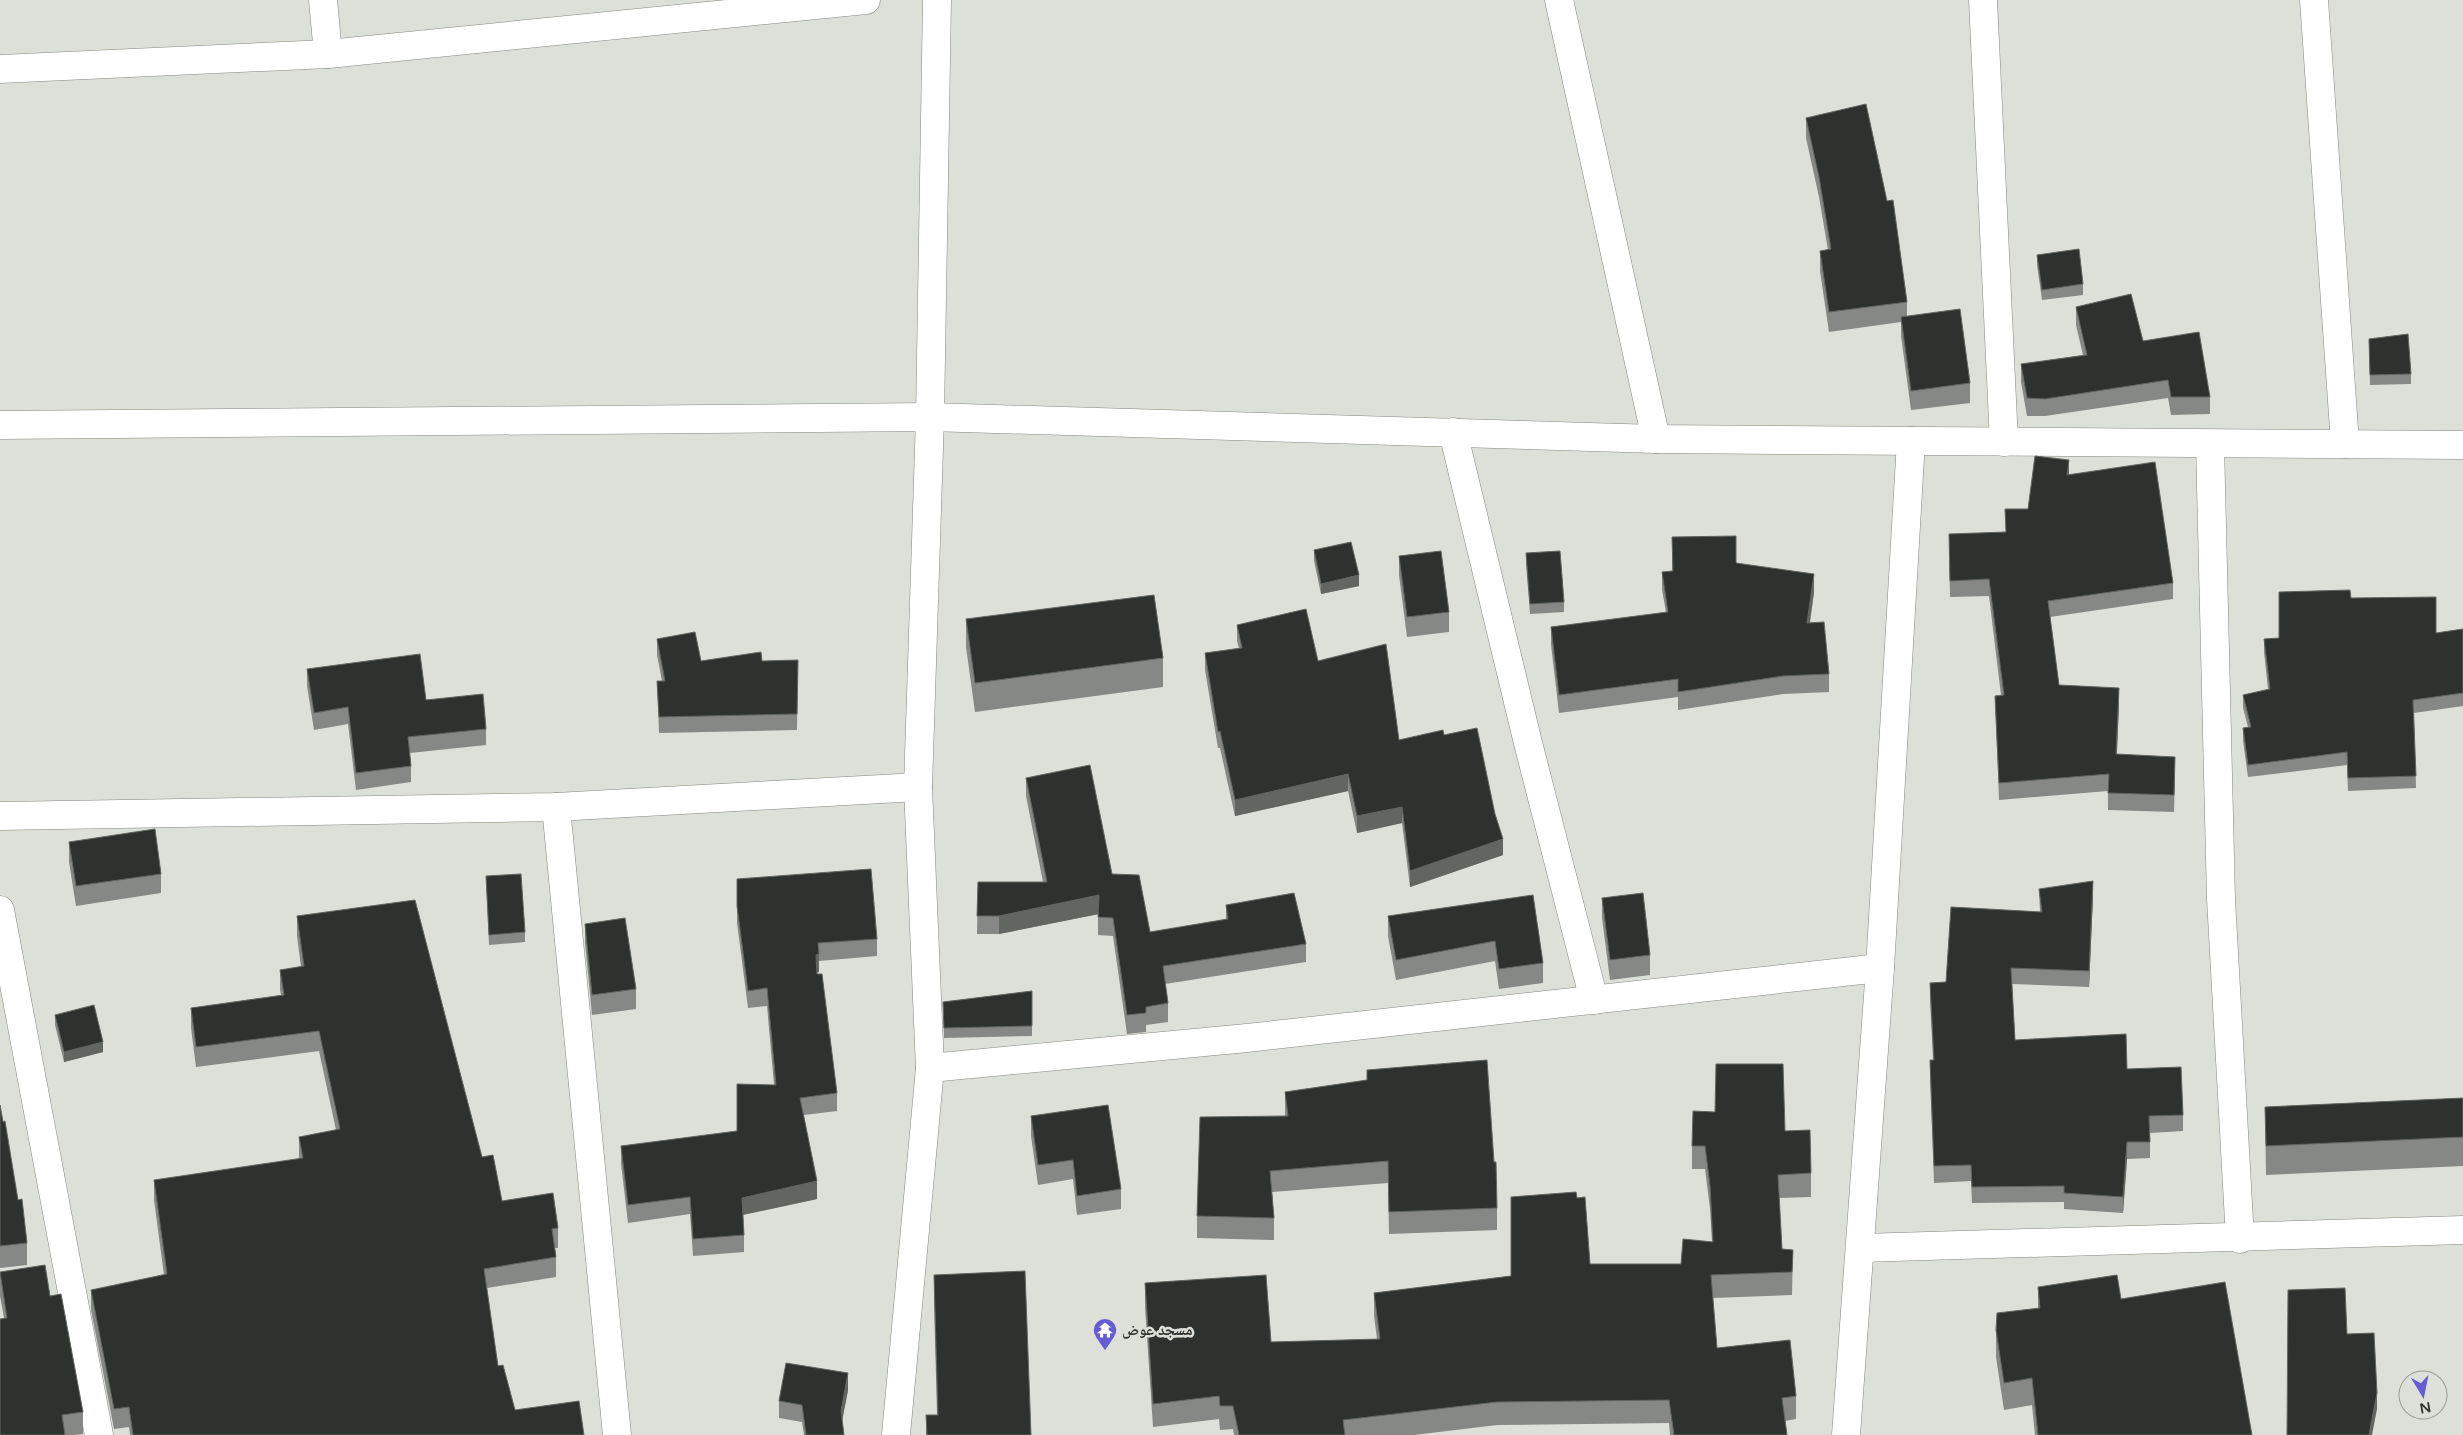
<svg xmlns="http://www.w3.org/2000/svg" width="2463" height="1435" viewBox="0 0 2463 1435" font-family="'Varela Round','Noto Naskh Arabic',sans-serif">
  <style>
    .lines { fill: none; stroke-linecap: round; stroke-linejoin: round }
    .minor-casing { stroke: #858781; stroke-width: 29 }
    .minor { stroke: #fff; stroke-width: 28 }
    .wall { fill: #858884 }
    .shaded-wall { fill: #626661 }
    .building { fill: #2d322e; stroke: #626661 }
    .labels { text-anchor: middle; stroke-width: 5; stroke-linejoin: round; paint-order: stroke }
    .poi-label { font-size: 15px; font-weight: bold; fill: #333431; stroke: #dddfd9; text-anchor: start }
  </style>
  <rect width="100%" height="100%" fill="#dddfd9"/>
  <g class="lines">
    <g class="minor-casing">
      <g id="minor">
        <path d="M 323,0 L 328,54"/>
        <path d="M 1559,0 L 1656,439"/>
        <path d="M 1983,0 L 2004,442"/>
        <path d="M 2314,0 L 2345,444"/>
        <path d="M 0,69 L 328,54 L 866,0"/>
        <path d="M 0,425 L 930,417 L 1656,439 L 2463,445"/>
        <path d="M 1453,432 L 1528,743 L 1594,1000"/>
        <path d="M 2210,444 L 2221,899 L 2240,1239"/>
        <path d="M 556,807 L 617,1435"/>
        <path d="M 0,816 L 556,807 L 918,787"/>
        <path d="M 0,910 L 99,1435"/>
        <path d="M 930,1068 L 1247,1038 L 1880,968"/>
        <path d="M 1861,1248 L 2463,1230"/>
        <path d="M 896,1435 L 930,1068 L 918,787 L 930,417 L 937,0"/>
        <path d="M 1846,1435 L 1880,968 L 1911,441"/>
      </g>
    </g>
    <use href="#minor" class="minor"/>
  </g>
  <g class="wall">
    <path d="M 1806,118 L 1907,302 L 1907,316 L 1970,383 L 1970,403 L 1911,410 L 1901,336 L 1901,322 L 1829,332 L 1820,271 L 1820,251 L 1828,250 L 1819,197 L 1806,138 Z"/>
    <path d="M 2037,255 L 2083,284 L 2083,295 L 2042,300 L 2037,265 Z"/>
    <path d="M 2076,307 L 2143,341 L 2210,397 L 2210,414 L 2171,415 L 2168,398 L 2045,416 L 2027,416 L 2021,382 L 2021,364 L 2083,355 L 2076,325 Z"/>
    <path d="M 2369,339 L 2411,374 L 2411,384 L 2370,385 Z"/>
    <path d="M 2069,475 L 2173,583 L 2173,599 L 2050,617 L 2059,685 L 2119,704 L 2117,754 L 2175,773 L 2174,812 L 2108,810 L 2108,791 L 1999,800 L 1995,696 L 2001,695 L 1989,596 L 1950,597 L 1949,550 L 2005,532 L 2028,509 Z"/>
    <path d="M 1672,537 L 1736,563 L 1814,592 L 1810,623 L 1829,674 L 1829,692 L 1783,694 L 1678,710 L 1678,697 L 1559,713 L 1551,645 L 1551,627 L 1666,612 L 1662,590 L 1662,572 L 1672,571 Z"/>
    <path d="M 1314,550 L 1359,586 L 1321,594 L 1314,561 Z"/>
    <path d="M 1526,553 L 1564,602 L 1564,612 L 1530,614 L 1526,564 Z"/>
    <path d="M 1399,556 L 1449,612 L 1449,632 L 1407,637 L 1399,575 Z"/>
    <path d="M 2351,598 L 2436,633 L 2463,629 L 2463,706 L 2414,713 L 2416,788 L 2348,791 L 2347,765 L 2248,777 L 2243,741 L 2243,728 L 2248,727 L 2243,708 L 2243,695 L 2268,689 L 2264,652 L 2264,639 L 2279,638 Z"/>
    <path d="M 966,619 L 1163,658 L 1163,687 L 975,712 L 966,647 Z"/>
    <path d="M 1237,625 L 1318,661 L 1399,740 L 1444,735 L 1503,855 L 1410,887 L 1402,823 L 1357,833 L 1348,791 L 1235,816 L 1220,748 L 1218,748 L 1205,670 L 1205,653 L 1239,648 L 1237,641 Z"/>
    <path d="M 657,639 L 701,661 L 762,661 L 798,660 L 797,730 L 659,733 L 657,681 L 662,681 L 657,655 Z"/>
    <path d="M 307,669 L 426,700 L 486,729 L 486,745 L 410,753 L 411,766 L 411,782 L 356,790 L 348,724 L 314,730 L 307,686 Z"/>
    <path d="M 1026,778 L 1112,874 L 1150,932 L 1226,919 L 1226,905 L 1306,944 L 1306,962 L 1165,984 L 1168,1003 L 1168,1022 L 1146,1025 L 1146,1032 L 1127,1034 L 1113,936 L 1098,935 L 1098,914 L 999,934 L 977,934 L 978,882 L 1043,882 L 1026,796 Z"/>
    <path d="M 69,842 L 161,874 L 161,893 L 76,906 L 69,862 Z"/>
    <path d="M 486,876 L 525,932 L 525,942 L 489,945 Z"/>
    <path d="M 2039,889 L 2093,897 L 2089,987 L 2012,984 L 2015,1040 L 2127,1069 L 2183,1115 L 2183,1131 L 2150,1133 L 2150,1158 L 2127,1159 L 2123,1213 L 2064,1209 L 2064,1202 L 1972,1203 L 1971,1181 L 1934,1183 L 1930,1076 L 1930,1060 L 1933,1060 L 1930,999 L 1930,983 L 1946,982 L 2040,912 Z"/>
    <path d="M 1533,895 L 1543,963 L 1543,983 L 1499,989 L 1495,961 L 1396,980 L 1388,936 L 1388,916 Z"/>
    <path d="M 1602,898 L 1650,955 L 1650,975 L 1610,980 L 1602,918 Z"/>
    <path d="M 737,906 L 877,939 L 877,956 L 819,961 L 819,972 L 817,972 L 837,1093 L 837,1111 L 804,1115 L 817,1199 L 743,1215 L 744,1235 L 744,1252 L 693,1256 L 690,1214 L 628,1223 L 621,1164 L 621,1146 L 737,1131 L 774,1085 L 767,1006 L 748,1008 L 737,923 Z"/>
    <path d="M 297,916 L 482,1157 L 502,1201 L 558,1228 L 558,1248 L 555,1248 L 556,1257 L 556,1277 L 487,1288 L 498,1366 L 515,1410 L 584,1435 L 130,1435 L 129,1427 L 114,1429 L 91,1310 L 91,1290 L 164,1275 L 154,1200 L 154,1180 L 299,1159 L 299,1137 L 336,1130 L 319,1051 L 196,1067 L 191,1028 L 191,1008 L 281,995 L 280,990 L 280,970 L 301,967 L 297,936 Z"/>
    <path d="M 585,924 L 636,989 L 636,1009 L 592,1015 L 585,943 Z"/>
    <path d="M 1032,991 L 1032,1036 L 944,1038 L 943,1002 Z"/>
    <path d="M 55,1015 L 103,1052 L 64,1062 L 55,1025 Z"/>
    <path d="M 1367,1070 L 1497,1208 L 1497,1230 L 1389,1234 L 1388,1183 L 1272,1192 L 1274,1218 L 1274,1240 L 1197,1238 L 1197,1216 L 1285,1116 L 1285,1092 L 1367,1080 Z"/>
    <path d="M 2463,1098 L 2463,1166 L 2266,1175 L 2265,1107 Z"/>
    <path d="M 0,1105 L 18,1200 L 27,1243 L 27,1265 L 0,1268 Z"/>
    <path d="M 1031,1116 L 1121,1189 L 1121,1209 L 1077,1215 L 1073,1179 L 1038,1185 L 1031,1136 Z"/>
    <path d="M 1785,1131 L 1811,1173 L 1811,1197 L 1779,1198 L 1782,1249 L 1793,1250 L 1792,1295 L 1713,1298 L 1717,1348 L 1796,1396 L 1796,1419 L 1785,1421 L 1787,1435 L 1670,1435 L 1669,1423 L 1497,1425 L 1414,1435 L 1234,1435 L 1233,1429 L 1220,1430 L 1219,1419 L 1153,1427 L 1145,1307 L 1145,1283 L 1271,1342 L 1377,1339 L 1374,1316 L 1374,1293 L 1511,1276 L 1590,1264 L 1681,1264 L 1712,1242 L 1710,1209 L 1705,1169 L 1692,1169 L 1692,1146 Z"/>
    <path d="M 0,1272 L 50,1296 L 83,1412 L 83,1434 L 74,1435 L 0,1435 L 4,1318 L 0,1296 Z"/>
    <path d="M 934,1275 L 1031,1435 L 926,1435 L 926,1415 L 937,1415 L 934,1302 Z"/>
    <path d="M 2038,1287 L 2121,1299 L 2252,1435 L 2035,1435 L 2032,1405 L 2004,1410 L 1996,1357 L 1996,1330 L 2038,1308 Z"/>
    <path d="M 848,1390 L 842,1420 L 844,1435 L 804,1435 L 802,1422 L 779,1418 L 779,1401 Z"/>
  </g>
  <g class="shaded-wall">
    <path d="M 2069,460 L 2069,476 L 2067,475 Z"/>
    <path d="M 1814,574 L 1814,592 L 1807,641 L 1807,623 Z"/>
    <path d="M 1359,575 L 1359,586 L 1321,594 L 1321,584 Z"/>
    <path d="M 2119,688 L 2119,704 L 2116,771 L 2116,754 Z"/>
    <path d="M 1348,774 L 1348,791 L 1235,816 L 1235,800 Z"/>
    <path d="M 1402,807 L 1402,823 L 1357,833 L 1357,816 Z"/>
    <path d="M 1503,839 L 1503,855 L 1410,887 L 1410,871 Z"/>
    <path d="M 2093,881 L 2093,897 L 2089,987 L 2089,971 Z"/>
    <path d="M 1099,895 L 1099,914 L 999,934 L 999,916 Z"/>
    <path d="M 819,954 L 819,972 L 816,973 L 816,955 Z"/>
    <path d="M 103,1042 L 103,1052 L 64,1062 L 64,1052 Z"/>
    <path d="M 2127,1142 L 2127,1159 L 2123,1213 L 2123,1197 Z"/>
    <path d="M 817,1181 L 817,1199 L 742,1215 L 742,1198 Z"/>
    <path d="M 848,1373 L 848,1390 L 841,1427 L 841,1411 Z"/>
    <path d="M 2377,1393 L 2377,1409 L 2372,1435 L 2369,1435 Z"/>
  </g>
  <g class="building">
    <path d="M 1866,104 L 1887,201 L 1893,200 L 1907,302 L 1829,312 L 1820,251 L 1831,249 L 1819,177 L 1806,118 Z"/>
    <path d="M 2079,249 L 2083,284 L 2042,290 L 2037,255 Z"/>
    <path d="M 2131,294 L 2143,341 L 2199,332 L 2210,397 L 2171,397 L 2168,380 L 2045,399 L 2027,398 L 2021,364 L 2087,355 L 2076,307 Z"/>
    <path d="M 1960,309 L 1970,383 L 1911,391 L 1901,317 Z"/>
    <path d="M 2408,334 L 2411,374 L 2370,375 L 2369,339 Z"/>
    <path d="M 2035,456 L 2069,460 L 2067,475 L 2155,462 L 2173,583 L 2048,601 L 2059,685 L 2119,688 L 2116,754 L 2175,757 L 2174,795 L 2108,793 L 2109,774 L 1999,783 L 1995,696 L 2004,695 L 1989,579 L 1950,581 L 1949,534 L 2006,532 L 2005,509 L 2028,509 Z"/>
    <path d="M 1736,536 L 1736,563 L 1814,574 L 1807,623 L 1824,622 L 1829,674 L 1783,676 L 1678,692 L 1678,679 L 1559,695 L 1551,627 L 1668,612 L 1662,572 L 1673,571 L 1672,537 Z"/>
    <path d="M 1351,542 L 1359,575 L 1321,584 L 1314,550 Z"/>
    <path d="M 1441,551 L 1449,612 L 1407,617 L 1399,556 Z"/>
    <path d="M 1560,551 L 1564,602 L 1530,604 L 1526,553 Z"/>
    <path d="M 2350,590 L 2351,598 L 2436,597 L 2436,633 L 2463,629 L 2463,693 L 2413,700 L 2416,776 L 2348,778 L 2347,752 L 2248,765 L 2243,728 L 2251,727 L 2243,695 L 2270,689 L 2264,639 L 2279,638 L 2279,592 Z"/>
    <path d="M 1154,595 L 1163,658 L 975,683 L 966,619 Z"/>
    <path d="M 1306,609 L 1318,661 L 1386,644 L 1399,740 L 1443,730 L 1444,735 L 1477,728 L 1495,814 L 1503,839 L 1410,871 L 1402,807 L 1357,816 L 1348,774 L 1235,800 L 1220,731 L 1218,732 L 1205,653 L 1242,648 L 1237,625 Z"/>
    <path d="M 695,632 L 701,661 L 761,652 L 762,661 L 798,660 L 797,714 L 659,717 L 657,681 L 665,681 L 657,639 Z"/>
    <path d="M 420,654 L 426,700 L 483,694 L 486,729 L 408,737 L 411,766 L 356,773 L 348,707 L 314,713 L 307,669 Z"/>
    <path d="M 1090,765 L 1112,874 L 1139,875 L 1150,932 L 1228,919 L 1226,905 L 1294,893 L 1306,944 L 1163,966 L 1168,1003 L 1146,1007 L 1146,1013 L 1127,1015 L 1113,918 L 1098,917 L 1099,895 L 999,916 L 977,916 L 978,882 L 1047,882 L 1026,778 Z"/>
    <path d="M 155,829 L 161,874 L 76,886 L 69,842 Z"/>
    <path d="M 871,869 L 877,939 L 818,943 L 819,954 L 816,955 L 817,974 L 822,974 L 837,1093 L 800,1098 L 817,1181 L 742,1198 L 744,1235 L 693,1239 L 690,1197 L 628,1205 L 621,1146 L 737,1131 L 737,1084 L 776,1085 L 767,988 L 748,991 L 737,906 L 737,879 Z"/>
    <path d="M 521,874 L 525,932 L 489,935 L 486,876 Z"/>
    <path d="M 2093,881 L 2089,971 L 2011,968 L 2015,1040 L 2126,1034 L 2127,1069 L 2181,1067 L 2183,1115 L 2149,1116 L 2150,1142 L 2127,1142 L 2123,1197 L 2064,1193 L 2064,1186 L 1972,1187 L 1971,1165 L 1934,1166 L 1930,1060 L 1934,1060 L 1930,983 L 1946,982 L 1951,907 L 2042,912 L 2039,889 Z"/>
    <path d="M 1643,893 L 1650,955 L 1610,960 L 1602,898 Z"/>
    <path d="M 1533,895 L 1543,963 L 1499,969 L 1495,941 L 1396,960 L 1388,916 Z"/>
    <path d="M 415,900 L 482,1157 L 493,1155 L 502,1201 L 553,1193 L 558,1228 L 552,1229 L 556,1257 L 484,1269 L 498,1366 L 503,1365 L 515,1410 L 579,1401 L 584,1435 L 133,1435 L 129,1407 L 114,1409 L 91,1290 L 167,1274 L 154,1180 L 303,1158 L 299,1137 L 340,1129 L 319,1031 L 196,1047 L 191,1008 L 284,995 L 280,970 L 304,966 L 297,916 Z"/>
    <path d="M 625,918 L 636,989 L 592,995 L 585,924 Z"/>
    <path d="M 1032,991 L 1032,1026 L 944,1028 L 943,1002 Z"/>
    <path d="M 94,1005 L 103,1042 L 64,1052 L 55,1015 Z"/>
    <path d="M 1487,1060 L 1494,1162 L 1496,1162 L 1497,1208 L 1389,1212 L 1388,1161 L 1270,1171 L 1274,1218 L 1197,1216 L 1200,1117 L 1288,1116 L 1285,1092 L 1367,1080 L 1367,1070 Z"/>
    <path d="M 1716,1064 L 1783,1064 L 1785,1131 L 1810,1130 L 1811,1173 L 1778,1175 L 1782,1249 L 1793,1250 L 1792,1272 L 1711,1275 L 1717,1348 L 1790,1340 L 1796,1396 L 1782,1398 L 1787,1435 L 1674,1435 L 1669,1400 L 1497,1402 L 1343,1420 L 1345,1435 L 1239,1435 L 1233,1406 L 1220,1406 L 1219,1396 L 1153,1404 L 1145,1283 L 1266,1275 L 1271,1342 L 1380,1339 L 1374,1293 L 1511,1276 L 1511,1197 L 1576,1192 L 1577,1198 L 1585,1197 L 1590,1264 L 1681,1264 L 1683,1239 L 1713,1242 L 1710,1186 L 1705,1146 L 1692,1146 L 1693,1111 L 1715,1112 Z"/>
    <path d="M 2463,1098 L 2463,1137 L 2266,1146 L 2265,1107 Z"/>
    <path d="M 0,1105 L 3,1122 L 5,1121 L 18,1200 L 22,1199 L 27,1243 L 0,1246 Z"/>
    <path d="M 1108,1105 L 1121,1189 L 1077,1196 L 1073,1160 L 1038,1165 L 1031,1116 Z"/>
    <path d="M 45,1265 L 50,1296 L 61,1294 L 83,1412 L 62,1415 L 65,1435 L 0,1435 L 0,1319 L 7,1318 L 0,1272 Z"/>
    <path d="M 1025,1271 L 1031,1435 L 927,1435 L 926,1415 L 938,1415 L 934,1275 Z"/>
    <path d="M 2117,1275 L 2121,1299 L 2225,1282 L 2252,1435 L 2038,1435 L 2032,1378 L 2004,1383 L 1996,1330 L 1997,1313 L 2040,1308 L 2038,1287 Z"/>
    <path d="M 2345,1288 L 2347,1334 L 2374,1333 L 2377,1393 L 2369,1435 L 2287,1435 L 2288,1290 Z"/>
    <path d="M 786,1363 L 848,1373 L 841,1411 L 844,1435 L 806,1435 L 802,1405 L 779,1401 Z"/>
  </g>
  <defs>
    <g id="temple-pin" transform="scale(1.25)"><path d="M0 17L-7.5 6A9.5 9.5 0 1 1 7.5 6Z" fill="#655cd5" stroke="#dddfd9"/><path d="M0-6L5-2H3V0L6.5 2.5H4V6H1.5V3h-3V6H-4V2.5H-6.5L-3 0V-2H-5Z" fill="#fff"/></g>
  </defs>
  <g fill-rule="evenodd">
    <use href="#temple-pin" x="1105" y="1330"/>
  </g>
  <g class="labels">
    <g class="poi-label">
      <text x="1122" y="1335">مسجد عوض</text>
    </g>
  </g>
  <g transform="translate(2423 1395) rotate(170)"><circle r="24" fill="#dddfd9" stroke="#999b96"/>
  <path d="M0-4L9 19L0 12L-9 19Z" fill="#655cd5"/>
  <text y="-8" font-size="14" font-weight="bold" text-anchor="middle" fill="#333431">N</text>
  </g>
</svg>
